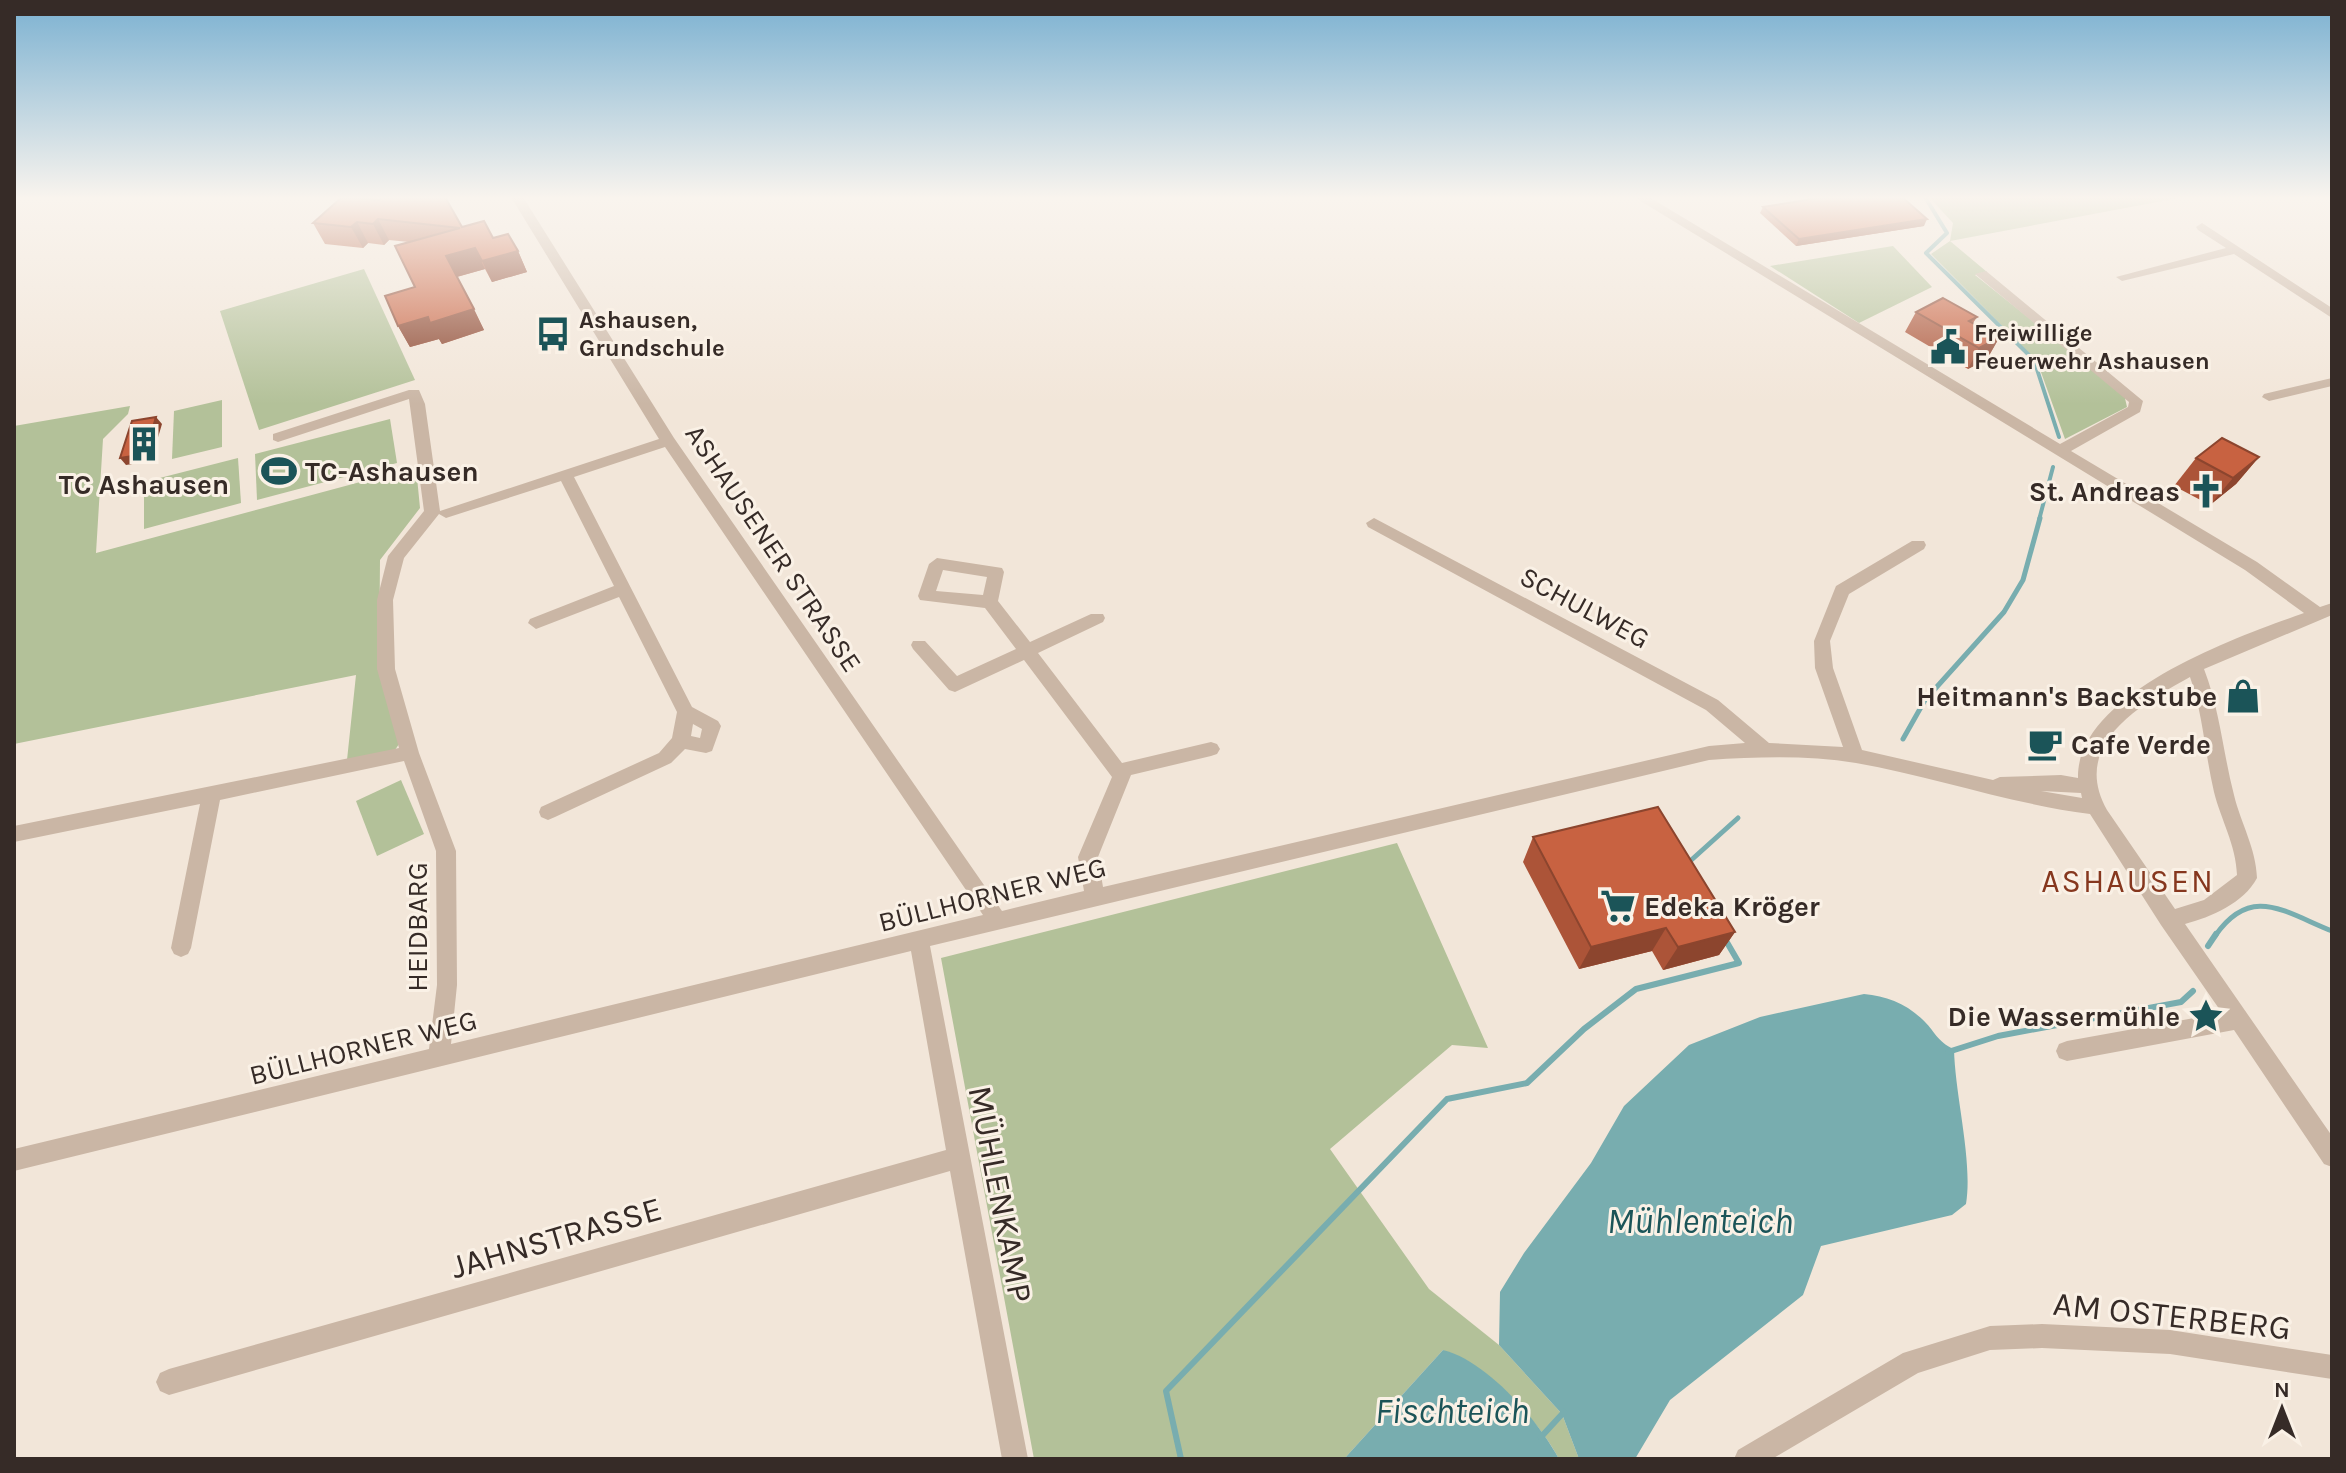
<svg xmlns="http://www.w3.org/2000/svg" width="2346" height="1473" viewBox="0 0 2346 1473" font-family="Karla,sans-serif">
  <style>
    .green { fill: #b3c199 }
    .water { fill: #78adaf }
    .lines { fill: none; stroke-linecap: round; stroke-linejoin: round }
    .stream-far2 { stroke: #78adaf; stroke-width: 4 }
    .stream-far1 { stroke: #78adaf; stroke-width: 5 }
    .stream { stroke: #78adaf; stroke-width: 6 }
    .minor { fill: #cab6a5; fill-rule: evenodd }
    .wall { fill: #ac5438 }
    .shaded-wall { fill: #8c452e }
    .building { fill: #c86241; stroke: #8c452e; stroke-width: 2 }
    .labels { text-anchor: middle; stroke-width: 6; stroke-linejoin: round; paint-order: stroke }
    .far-poi-label { font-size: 24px; font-weight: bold; fill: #362b27; stroke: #faf1e6; text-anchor: start }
    .poi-label { font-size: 28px; font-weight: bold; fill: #362b27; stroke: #faf1e6; text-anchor: start }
    .street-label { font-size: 28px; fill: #362b27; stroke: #faf1e6 }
    .quarter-label { font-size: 32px; letter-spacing: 2px; fill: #86371e; stroke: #faf1e6 }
    .near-street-label { font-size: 34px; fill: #362b27; stroke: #faf1e6 }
    .near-water-label { font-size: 36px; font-style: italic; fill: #1b5458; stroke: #faf1e6 }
  </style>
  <rect width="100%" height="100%" fill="#f2e6d9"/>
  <g class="green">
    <path d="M 1929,197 L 2184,197 L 1950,241 L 1987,272 L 1975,275 L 2124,394 L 2127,407 L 2065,439 L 2037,361 L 1931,254 L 1950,241 L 1953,223 Z"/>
    <path d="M 1893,246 L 1932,287 L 1859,323 L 1770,266 Z"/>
    <path d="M 364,269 L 415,380 L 259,430 L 220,311 Z"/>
    <path d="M 222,400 L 222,447 L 172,459 L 174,411 Z"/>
    <path d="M 130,406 L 128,414 L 103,439 L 96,553 L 416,467 L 420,508 L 380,560 L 379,670 L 399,744 L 395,750 L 347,760 L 356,675 L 14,744 L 14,426 Z"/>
    <path d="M 390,419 L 397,463 L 257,500 L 255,454 Z"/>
    <path d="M 238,458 L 241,503 L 144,529 L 144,482 Z"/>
    <path d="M 401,780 L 424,834 L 377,856 L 356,801 Z"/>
    <path d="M 1397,843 L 1488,1048 L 1452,1045 L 1330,1149 L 1429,1289 L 1499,1345 L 1562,1414 L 1579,1459 L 1559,1459 C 1532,1408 1490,1381 1443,1350 L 1344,1459 L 1034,1459 L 941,958 Z"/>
  </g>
  <g class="water">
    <path d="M 1864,994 C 1886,996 1905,1003 1922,1019 C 1935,1031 1937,1042 1954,1049 C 1955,1096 1973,1161 1966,1204 L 1952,1215 L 1821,1246 L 1803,1295 L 1670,1400 L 1635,1459 L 1579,1459 L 1562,1414 L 1499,1345 L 1500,1292 L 1524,1253 L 1591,1163 L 1624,1106 L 1689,1045 L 1760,1017 Z"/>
    <path d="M 1443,1350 C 1487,1361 1538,1420 1559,1459 L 1344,1459 Z"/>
  </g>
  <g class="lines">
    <g class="stream-far2">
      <path d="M 1925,197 L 1947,233 L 1926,253 L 2034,360 L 2059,437"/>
      <path d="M 2039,520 L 2053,467"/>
    </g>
    <g class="stream-far1">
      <path d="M 1903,739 L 1925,700 L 2004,612 L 2023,580 L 2040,518"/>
      <path d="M 1688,863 L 1738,818"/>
      <path d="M 2215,936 C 2251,884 2284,912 2332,931"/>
    </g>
    <g class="stream">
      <path d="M 2208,946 L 2216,934"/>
      <path d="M 1948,1052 L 1998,1036 L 2181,1002 L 2193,991"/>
      <path d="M 1541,1437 L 1564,1412"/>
      <path d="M 1181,1459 L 1166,1391 L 1447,1099 L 1527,1083 L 1584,1029 L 1636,989 L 1739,963 L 1725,939"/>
    </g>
    <g class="minor">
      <path d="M 511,197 L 523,197 L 674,438 L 1002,911 L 1084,891 L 1078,857 L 1112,777 L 1024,660 L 955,692 L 949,690 L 913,649 L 911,645 L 913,641 L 925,641 L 957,676 L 1016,649 L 985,608 L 920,600 L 918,596 L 929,564 L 937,558 L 1002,568 L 1004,572 L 998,601 L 1030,642 L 1091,614 L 1103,614 L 1105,618 L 1103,622 L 1038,653 L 1122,763 L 1211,742 L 1217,744 L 1220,749 L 1217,754 L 1211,756 L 1131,775 L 1098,857 L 1103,887 L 1709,746 L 1745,743 L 1706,710 L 1368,527 L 1366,523 L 1374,518 L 1718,700 L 1769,743 L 1843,747 L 1815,668 L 1814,641 L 1836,586 L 1912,541 L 1924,541 L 1926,545 L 1924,549 L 1849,594 L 1830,641 L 1833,668 L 1862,750 L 1993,780 L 2000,777 L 2061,775 L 2078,778 C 2076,693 2239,636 2304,613 L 2245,570 L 1634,197 L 1649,197 L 2060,444 L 2128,407 L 2129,402 L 1975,274 L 1986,271 L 2143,401 L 2140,412 L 2071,451 L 2257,562 L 2320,607 L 2332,603 L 2332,615 L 2204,669 C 2220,710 2223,753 2234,795 C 2241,824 2256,848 2257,878 C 2244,903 2211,917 2185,924 L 2332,1136 L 2332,1167 L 2324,1164 L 2234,1030 L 2067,1061 L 2059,1058 L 2056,1051 L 2059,1044 L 2067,1041 L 2222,1013 L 2161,925 L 2090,814 C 2011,804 1935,777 1856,763 C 1807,755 1758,757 1709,760 L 930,946 L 1028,1459 L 1002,1459 L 950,1171 L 169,1395 L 160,1391 L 156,1382 L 160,1373 L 169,1369 L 946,1150 L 911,951 L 14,1171 L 14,1149 L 429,1049 L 437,985 L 436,851 L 404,761 L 220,800 L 191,948 L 188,954 L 181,957 L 174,954 L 171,948 L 200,804 L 14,842 L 14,826 L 399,748 L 377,669 L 377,600 L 388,556 L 424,511 L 409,399 L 278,442 L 273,440 L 273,434 L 409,390 L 419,390 L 425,404 L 440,511 L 659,439 ZM 665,447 L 983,915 L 451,1044 L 457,985 L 456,851 L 419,753 L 395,669 L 393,600 L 404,558 L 439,514 L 446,518 L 561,481 L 614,586 L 530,619 L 528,623 L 536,629 L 619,597 L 677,712 L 672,738 L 659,753 L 541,807 L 539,812 L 541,817 L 548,820 L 555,817 L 671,763 L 685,749 L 706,753 L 712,751 L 721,726 L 718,721 L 692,707 L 574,477 ZM 943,570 L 987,577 L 983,595 L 936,591 ZM 2190,677 C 2203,714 2205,754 2214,792 C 2221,820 2236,845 2237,875 L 2204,900 L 2175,909 L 2107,810 C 2070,744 2140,705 2190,677 ZM 693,724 L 702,729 L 700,738 L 691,736 ZM 2041,791 L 2081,793 L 2082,798 Z"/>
      <path d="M 2202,223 L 2332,308 L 2332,318 L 2234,254 L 2122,281 L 2116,277 L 2226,248 L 2198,230 L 2196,227 Z"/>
      <path d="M 2332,378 L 2332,386 L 2269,401 L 2262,397 L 2264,394 Z"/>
      <path d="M 2042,1324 L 2170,1330 L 2332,1355 L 2332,1379 L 2170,1354 L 2042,1348 L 1990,1350 L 1918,1373 L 1772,1459 L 1734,1459 L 1738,1450 L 1903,1353 L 1990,1326 Z"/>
    </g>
  </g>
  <g class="wall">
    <path d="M 342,197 L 462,227 L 493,238 L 518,251 L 527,272 L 492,282 L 485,269 L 457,277 L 484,330 L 442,344 L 439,339 L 410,347 L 398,326 L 415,287 L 409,242 L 389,240 L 384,245 L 368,243 L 363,248 L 325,244 L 313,223 Z"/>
    <path d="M 1763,207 L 1924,226 L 1796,246 L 1760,213 Z"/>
    <path d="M 1916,312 L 1977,317 L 1973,323 L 1999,338 L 1987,359 L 1968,369 L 1905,332 Z"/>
    <path d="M 2259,457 L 2236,484 L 2210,505 L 2174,486 L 2196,458 Z"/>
    <path d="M 1533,837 L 1735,932 L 1719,955 L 1663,970 L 1652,951 L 1579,969 L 1523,862 Z"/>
  </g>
  <g class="shaded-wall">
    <path d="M 378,219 L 389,240 L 384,245 L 373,224 Z"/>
    <path d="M 1927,219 L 1924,226 L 1796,246 L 1799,239 Z"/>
    <path d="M 357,222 L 368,243 L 363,248 L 351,227 Z"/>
    <path d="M 475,248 L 485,269 L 456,277 L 446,256 Z"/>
    <path d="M 518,251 L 527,272 L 492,282 L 482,261 Z"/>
    <path d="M 474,309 L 484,330 L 442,344 L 439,339 L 410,347 L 398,326 L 428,317 Z"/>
    <path d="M 1999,338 L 1987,359 L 1968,369 L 1979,348 Z"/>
    <path d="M 156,417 L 162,424 L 151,461 L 126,465 L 120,458 Z"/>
    <path d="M 2259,457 L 2236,484 L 2210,505 L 2233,478 Z"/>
    <path d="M 1666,928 L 1652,951 L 1579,969 L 1591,947 Z"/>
    <path d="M 1735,932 L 1719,955 L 1663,970 L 1678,947 Z"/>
  </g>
  <g class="building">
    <path d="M 342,197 L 379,200 L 382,197 L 445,197 L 462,227 L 484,221 L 493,238 L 508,234 L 518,251 L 482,261 L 475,248 L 446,256 L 474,309 L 430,323 L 428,317 L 398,326 L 385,296 L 415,287 L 395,246 L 460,228 L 378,219 L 373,224 L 357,222 L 351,227 L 313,223 Z"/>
    <path d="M 1825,197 L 1902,197 L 1927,219 L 1799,239 L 1763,207 Z"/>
    <path d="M 1943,298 L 1977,317 L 1969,321 L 1999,338 L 1979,348 L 1916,312 Z"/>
    <path d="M 156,417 L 145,454 L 120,458 L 132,421 Z"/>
    <path d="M 2222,438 L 2259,457 L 2233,478 L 2196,458 Z"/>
    <path d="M 1658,807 L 1735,932 L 1678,947 L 1666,928 L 1591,947 L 1533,837 Z"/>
  </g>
  <linearGradient id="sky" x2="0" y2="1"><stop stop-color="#7bb1d1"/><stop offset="0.49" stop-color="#f9f4ee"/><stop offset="1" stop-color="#f9f4ee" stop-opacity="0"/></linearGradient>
  <rect width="2346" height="404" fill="url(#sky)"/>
  <defs>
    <g id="bus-bare" transform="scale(2.76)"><path d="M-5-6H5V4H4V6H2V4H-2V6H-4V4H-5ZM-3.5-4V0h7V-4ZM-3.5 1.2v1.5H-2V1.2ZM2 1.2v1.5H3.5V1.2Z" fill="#1b5458" stroke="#faf1e6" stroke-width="2.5" paint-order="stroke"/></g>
    <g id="civic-bare" transform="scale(2.76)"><path d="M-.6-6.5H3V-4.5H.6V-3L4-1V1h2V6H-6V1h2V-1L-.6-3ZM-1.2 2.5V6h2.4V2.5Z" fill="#1b5458" stroke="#faf1e6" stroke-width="2.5" paint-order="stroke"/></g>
    <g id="building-bare" transform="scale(2.76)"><path d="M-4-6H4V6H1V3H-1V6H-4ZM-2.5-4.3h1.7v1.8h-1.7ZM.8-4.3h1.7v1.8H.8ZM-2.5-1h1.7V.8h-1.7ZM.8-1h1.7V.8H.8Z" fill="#1b5458" stroke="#faf1e6" stroke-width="2.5" paint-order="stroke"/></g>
    <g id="stadium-bare" transform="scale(2.76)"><path d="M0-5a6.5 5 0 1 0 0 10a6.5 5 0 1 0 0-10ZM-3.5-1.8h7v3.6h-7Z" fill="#1b5458" stroke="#faf1e6" stroke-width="2.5" paint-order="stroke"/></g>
    <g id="church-bare" transform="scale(2.76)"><path d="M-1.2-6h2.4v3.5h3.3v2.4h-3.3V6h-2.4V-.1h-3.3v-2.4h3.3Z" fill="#1b5458" stroke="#faf1e6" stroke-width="2.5" paint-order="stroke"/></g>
    <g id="shop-bare" transform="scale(2.76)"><path d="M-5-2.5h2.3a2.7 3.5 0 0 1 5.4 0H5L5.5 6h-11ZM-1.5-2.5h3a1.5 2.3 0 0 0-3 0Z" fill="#1b5458" stroke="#faf1e6" stroke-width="2.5" paint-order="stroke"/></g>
    <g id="cafe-bare" transform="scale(2.76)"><path d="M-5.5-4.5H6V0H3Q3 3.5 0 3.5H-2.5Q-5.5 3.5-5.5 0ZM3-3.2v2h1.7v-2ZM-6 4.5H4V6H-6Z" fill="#1b5458" stroke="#faf1e6" stroke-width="2.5" paint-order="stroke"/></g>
    <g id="supermarket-bare" transform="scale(2.76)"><path d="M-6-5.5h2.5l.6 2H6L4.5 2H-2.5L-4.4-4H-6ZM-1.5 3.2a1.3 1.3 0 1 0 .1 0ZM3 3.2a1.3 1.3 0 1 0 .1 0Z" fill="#1b5458" stroke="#faf1e6" stroke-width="2.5" paint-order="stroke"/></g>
    <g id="sight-bare" transform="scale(2.76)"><path d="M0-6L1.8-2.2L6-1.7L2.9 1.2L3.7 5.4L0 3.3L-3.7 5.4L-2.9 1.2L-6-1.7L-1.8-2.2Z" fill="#1b5458" stroke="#faf1e6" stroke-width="2.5" paint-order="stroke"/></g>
  </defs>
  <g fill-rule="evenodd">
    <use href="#bus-bare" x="553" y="334"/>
    <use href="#civic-bare" x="1948" y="347"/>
    <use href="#building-bare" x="144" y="444"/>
    <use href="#stadium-bare" x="279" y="471"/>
    <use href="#church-bare" x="2206" y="491"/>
    <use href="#shop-bare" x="2243" y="696"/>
    <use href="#cafe-bare" x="2045" y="744"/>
    <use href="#supermarket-bare" x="1618" y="906"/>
    <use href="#sight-bare" x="2206" y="1016"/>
  </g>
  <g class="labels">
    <g class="far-poi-label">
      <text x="579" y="328">Ashausen,<tspan x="579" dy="28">Grundschule</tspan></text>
      <text x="1974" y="341">Freiwillige<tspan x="1974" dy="28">Feuerwehr Ashausen</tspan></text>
    </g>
    <g class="poi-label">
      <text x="305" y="481">TC-Ashausen</text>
      <text x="144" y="494" text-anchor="middle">TC Ashausen</text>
      <text x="2180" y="501" text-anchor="end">St. Andreas</text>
      <text x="2217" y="706" text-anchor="end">Heitmann's Backstube</text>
      <text x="2071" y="754">Cafe Verde</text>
      <text x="1644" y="916">Edeka Kröger</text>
      <text x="2180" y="1026" text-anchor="end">Die Wassermühle</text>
    </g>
    <g class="street-label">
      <text transform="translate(774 548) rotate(56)" y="10">ASHAUSENER STRASSE</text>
      <text transform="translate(1585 607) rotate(28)" y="10">SCHULWEG</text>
      <text transform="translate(992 894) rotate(-14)" y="10">BÜLLHORNER WEG</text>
      <text transform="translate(417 927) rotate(-90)" y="10">HEIDBARG</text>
      <text transform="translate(363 1047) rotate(-14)" y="10">BÜLLHORNER WEG</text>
    </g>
    <g class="quarter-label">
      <text x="2128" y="892">ASHAUSEN</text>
    </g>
    <g class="near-street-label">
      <text transform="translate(1001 1194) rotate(79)" y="12">MÜHLENKAMP</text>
      <text transform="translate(556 1237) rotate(-16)" y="12">JAHNSTRASSE</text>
      <text transform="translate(2172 1315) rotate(6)" y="12">AM OSTERBERG</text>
    </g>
    <g class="near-water-label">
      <text x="1700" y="1233">Mühlenteich</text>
      <text x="1452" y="1423">Fischteich</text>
    </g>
  </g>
  <rect width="2346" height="1473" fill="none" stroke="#362b27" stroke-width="32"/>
  <g transform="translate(2282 1409)" stroke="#faf1e6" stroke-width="6" paint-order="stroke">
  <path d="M0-6L14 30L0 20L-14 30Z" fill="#362b27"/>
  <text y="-12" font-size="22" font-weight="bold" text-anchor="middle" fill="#362b27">N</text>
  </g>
</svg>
